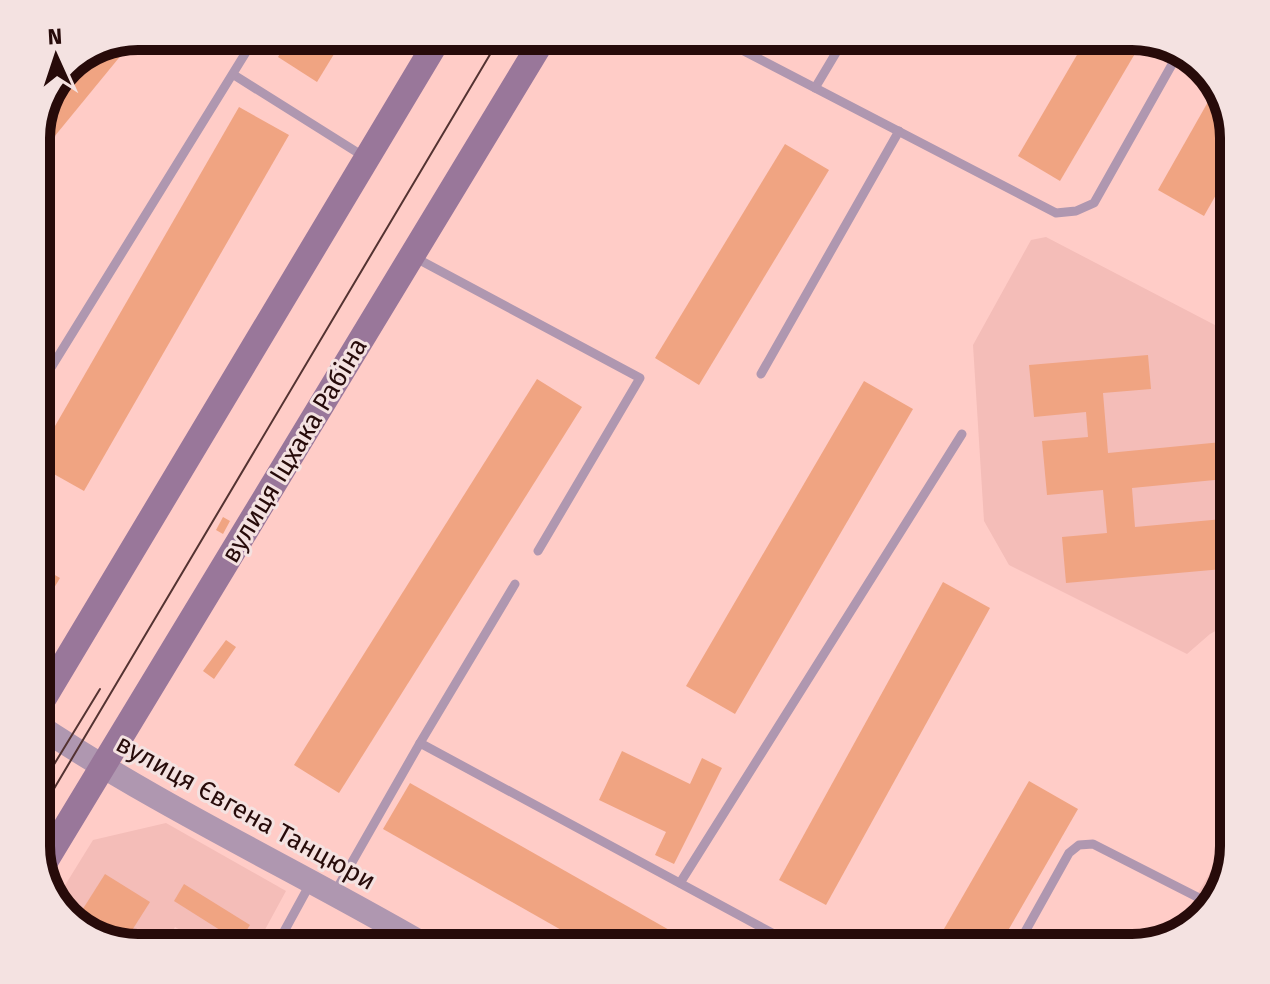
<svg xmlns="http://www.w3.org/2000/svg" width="1270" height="984" viewBox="0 0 1270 984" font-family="'Fira Sans',sans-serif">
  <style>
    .built { fill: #f4bdb8 }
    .building { fill: #f0a482 }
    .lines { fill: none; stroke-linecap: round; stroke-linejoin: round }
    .service { stroke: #af97b0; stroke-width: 9 }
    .tertiary { stroke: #af97b0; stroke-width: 24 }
    .secondary { stroke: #99779a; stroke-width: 26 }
    .tram { stroke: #543332; stroke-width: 2 }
    .labels { text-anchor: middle; stroke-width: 6; stroke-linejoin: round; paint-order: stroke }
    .street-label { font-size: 26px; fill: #270b0a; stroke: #f4e2e1 }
    .rim { fill: none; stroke: #270b0a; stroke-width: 10 }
  </style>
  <rect width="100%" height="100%" fill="#ffccc7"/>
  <g class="built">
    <path d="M 1046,237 L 1234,335 L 1234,621 L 1210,634 L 1187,654 L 1009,565 L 984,521 L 973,345 L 1031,240 Z"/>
    <path d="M 166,823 L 286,891 L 255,948 L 213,948 L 175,927 L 162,948 L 138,948 L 76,927 L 59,895 L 93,840 Z"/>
    <path d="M 1234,832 L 1234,846 L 1213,908 L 1171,939 Z"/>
  </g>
  <g class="building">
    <path d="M 291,36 L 345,36 L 317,82 L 278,57 Z"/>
    <path d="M 1088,36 L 1132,36 L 1143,40 L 1060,181 L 1018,156 Z"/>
    <path d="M 136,37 L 36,159 L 36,131 L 71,62 Z"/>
    <path d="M 1217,86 L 1224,94 L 1234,138 L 1234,163 L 1204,216 L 1158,190 Z"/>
    <path d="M 239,107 L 289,135 L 84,491 L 36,464 L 36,459 Z"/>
    <path d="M 785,144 L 829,170 L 699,385 L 655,358 Z"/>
    <path d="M 1148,355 L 1151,389 L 1103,393 L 1108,453 L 1222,442 L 1225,479 L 1132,488 L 1135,527 L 1234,518 L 1234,568 L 1066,583 L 1062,537 L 1107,533 L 1103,490 L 1047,495 L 1042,441 L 1088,437 L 1086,412 L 1034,417 L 1029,365 Z"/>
    <path d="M 537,379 L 582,407 L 339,793 L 294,765 Z"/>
    <path d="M 864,381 L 913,409 L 735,714 L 686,686 Z"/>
    <path d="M 223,517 L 230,521 L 223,534 L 216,530 Z"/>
    <path d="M 36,564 L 60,578 L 39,613 L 36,611 Z"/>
    <path d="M 943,582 L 990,608 L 826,905 L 779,880 Z"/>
    <path d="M 226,640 L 236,647 L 214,679 L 203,671 Z"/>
    <path d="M 622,751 L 690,784 L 702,758 L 722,768 L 674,864 L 655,855 L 666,832 L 599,800 Z"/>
    <path d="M 1029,781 L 1078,809 L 998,948 L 933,948 Z"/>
    <path d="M 410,783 L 701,948 L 593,948 L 383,829 Z"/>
    <path d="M 105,874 L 150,902 L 124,943 L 74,923 Z"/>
    <path d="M 184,884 L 250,925 L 239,942 L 174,901 Z"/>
  </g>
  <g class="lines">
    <g class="service">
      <path d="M 715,36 L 1056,213 L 1076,211 L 1094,203 L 1179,52"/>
      <path d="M 234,75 L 363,156"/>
      <path d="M 815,88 L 846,36"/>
      <path d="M 414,257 L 640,378 L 538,551"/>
      <path d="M 761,374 L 899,131"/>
      <path d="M 36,392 L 256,36"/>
      <path d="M 420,743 L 515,584"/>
      <path d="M 680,883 L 962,434"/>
      <path d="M 335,892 L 420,743 L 800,948"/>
      <path d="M 275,948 L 310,884"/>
      <path d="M 1016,948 L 1069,853 L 1079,845 L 1093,844 L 1209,903"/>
    </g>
    <path class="tertiary" d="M 36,724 C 162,808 300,872 430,948"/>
    <g class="secondary">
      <path d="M 36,711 L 440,36"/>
      <path d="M 43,865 L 545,36"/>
    </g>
    <g class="tram">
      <path d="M 36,794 L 100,689"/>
      <path d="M 36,819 L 501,36"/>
    </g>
  </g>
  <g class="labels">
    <g class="street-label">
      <text transform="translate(294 450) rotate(-59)" y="9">вулиця Іцхака Рабіна</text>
      <text transform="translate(246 812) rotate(29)" y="9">вулиця Євгена Танцюри</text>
    </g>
  </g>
  <path d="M0 0H1270V984H0ZM138 50H1132A88 88 0 0 1 1220 138V846A88 88 0 0 1 1132 934H138A88 88 0 0 1 50 846V138A88 88 0 0 1 138 50Z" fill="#f4e2e1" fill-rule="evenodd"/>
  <path class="rim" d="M138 50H1132A88 88 0 0 1 1220 138V846A88 88 0 0 1 1132 934H138A88 88 0 0 1 50 846V138A88 88 0 0 1 138 50Z"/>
  <g transform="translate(56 56) rotate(357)" stroke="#f4e2e1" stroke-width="6" paint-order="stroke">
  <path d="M0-6L14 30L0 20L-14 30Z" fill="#270b0a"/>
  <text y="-12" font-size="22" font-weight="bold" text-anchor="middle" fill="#270b0a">N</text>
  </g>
</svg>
